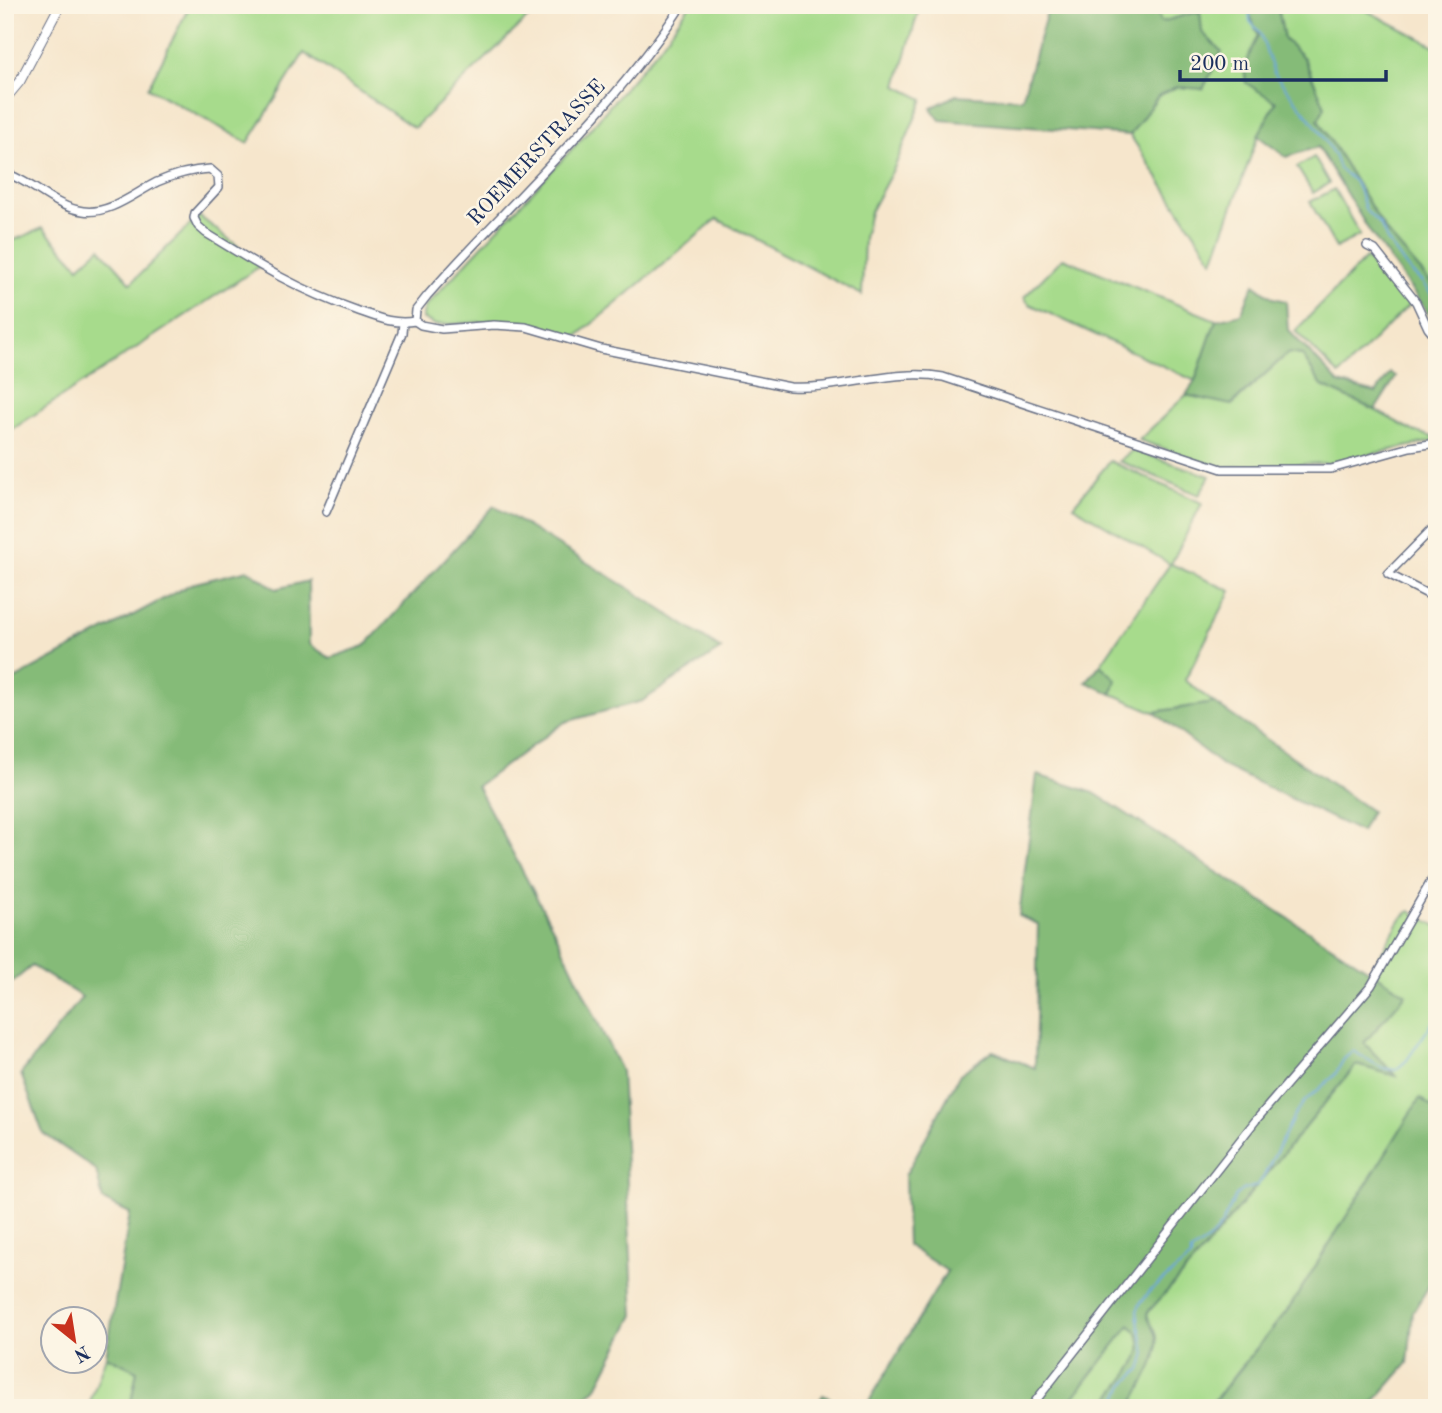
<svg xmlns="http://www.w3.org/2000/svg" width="1442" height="1413" viewBox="0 0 1442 1413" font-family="'Old Standard TT',serif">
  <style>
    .green { fill: #a7db8c; stroke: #618575; stroke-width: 2 }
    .forest { fill: #85bb78; stroke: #50756b; stroke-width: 2 }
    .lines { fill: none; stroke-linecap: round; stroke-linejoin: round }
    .stream { stroke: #6ca7dc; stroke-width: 2 }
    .minor-casing { stroke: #686f84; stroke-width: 10 }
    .major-casing { stroke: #686f84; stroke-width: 11 }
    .minor { stroke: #fff; stroke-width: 7 }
    .major { stroke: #fff; stroke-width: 9 }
    .labels { text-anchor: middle; stroke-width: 5; stroke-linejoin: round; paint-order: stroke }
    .street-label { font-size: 21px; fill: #1b2f5e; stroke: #fcf5e5 }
  </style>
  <rect width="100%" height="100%" fill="#fcf5e5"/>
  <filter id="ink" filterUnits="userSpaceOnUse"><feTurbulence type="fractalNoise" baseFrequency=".0143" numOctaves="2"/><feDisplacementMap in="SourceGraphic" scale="14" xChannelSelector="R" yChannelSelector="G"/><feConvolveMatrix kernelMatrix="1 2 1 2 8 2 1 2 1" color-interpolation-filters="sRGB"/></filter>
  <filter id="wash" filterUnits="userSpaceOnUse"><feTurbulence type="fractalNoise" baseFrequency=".00686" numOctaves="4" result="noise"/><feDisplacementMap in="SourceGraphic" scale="28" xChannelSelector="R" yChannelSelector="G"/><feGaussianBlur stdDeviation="1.57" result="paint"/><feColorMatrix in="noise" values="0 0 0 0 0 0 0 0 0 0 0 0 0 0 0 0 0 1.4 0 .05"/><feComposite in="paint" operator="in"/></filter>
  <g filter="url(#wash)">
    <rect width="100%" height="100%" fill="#f6e6cc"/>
    <g class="green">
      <path d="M 190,5 L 541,5 L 414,128 L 304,53 L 248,143 L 148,88 Z"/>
      <path d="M 690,5 L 920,5 L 897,86 L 923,99 L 895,166 L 870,212 L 864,238 L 862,295 L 717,219 L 575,338 L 522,322 L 500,321 L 435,325 L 422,318 L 425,307 L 584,136 L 658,49 Z"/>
      <path d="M 1156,5 L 1246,5 L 1258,35 L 1245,67 L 1276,102 L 1258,136 L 1213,261 L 1130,135 L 1158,96 L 1176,87 Z"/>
      <path d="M 1272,5 L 1356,5 L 1437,47 L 1437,290 L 1387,233 L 1318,120 L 1325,107 L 1304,58 L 1284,39 L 1279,13 Z"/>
      <path d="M 1314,157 L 1329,183 L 1313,193 L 1297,167 Z"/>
      <path d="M 1334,189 L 1360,235 L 1336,248 L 1310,202 Z"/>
      <path d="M 199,216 L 262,265 L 5,434 L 5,244 L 43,228 L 79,267 L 100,248 L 131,283 Z"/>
      <path d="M 1063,258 L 1216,320 L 1195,381 L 1029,304 L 1024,297 Z"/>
      <path d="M 1366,258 L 1411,303 L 1339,375 L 1295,331 Z"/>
      <path d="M 1288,353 L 1302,355 L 1322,386 L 1375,410 L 1413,431 L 1436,438 L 1434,441 L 1329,463 L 1217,467 L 1139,440 L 1186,395 L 1232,405 Z"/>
      <path d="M 1133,450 L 1210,476 L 1199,495 L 1119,461 Z"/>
      <path d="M 1110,461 L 1202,503 L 1171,564 L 1231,591 L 1185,680 L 1214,703 L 1154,712 L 1112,694 L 1115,679 L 1100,665 L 1170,564 L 1073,506 Z"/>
      <path d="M 1410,911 L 1437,926 L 1437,1111 L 1420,1099 L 1290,1307 L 1208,1408 L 1131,1408 C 1140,1384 1159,1365 1157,1339 C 1157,1329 1148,1323 1147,1313 L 1198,1257 L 1356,1065 L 1395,1075 L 1364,1043 L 1406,994 L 1371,971 L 1400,920 Z"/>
      <path d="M 1130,1325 C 1161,1352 1116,1384 1103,1408 L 1065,1408 Z"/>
      <path d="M 106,1356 L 137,1371 L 130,1408 L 88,1408 Z"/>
    </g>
    <g class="forest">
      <path d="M 1049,5 L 1156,5 L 1161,22 L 1200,11 L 1202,32 L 1222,52 L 1203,89 L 1176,87 L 1158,96 L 1130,135 L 940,120 L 931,108 L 956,95 L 1022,99 Z"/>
      <path d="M 1246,5 L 1272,5 L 1279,13 L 1284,39 L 1304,58 L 1325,107 L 1318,120 L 1387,233 L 1437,290 L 1437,318 L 1431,317 L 1370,232 L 1318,147 L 1286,157 L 1258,136 L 1276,102 L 1246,83 L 1244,67 L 1258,35 Z"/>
      <path d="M 1254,284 L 1273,298 L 1286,301 L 1288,330 L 1339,383 L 1376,393 L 1390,373 L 1396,377 L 1375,410 L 1322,386 L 1302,355 L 1288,353 L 1231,405 L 1186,395 L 1195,381 L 1216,320 L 1241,314 Z"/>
      <path d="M 494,506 L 627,587 L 721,649 L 642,701 L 565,722 L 477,786 L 555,932 L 621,1071 L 634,1315 L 596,1389 L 570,1408 L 275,1408 L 269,1403 L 267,1408 L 130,1408 L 137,1371 L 106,1356 L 130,1213 L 103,1200 L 96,1170 L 43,1133 L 21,1074 L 82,997 L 32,966 L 5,988 L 5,684 L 191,584 L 248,570 L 276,589 L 308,581 L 309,644 L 330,658 L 365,646 Z"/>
      <path d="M 1100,665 L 1116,679 L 1112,694 L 1086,682 Z"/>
      <path d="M 1214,703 L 1371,811 L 1361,832 L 1223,766 L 1154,712 Z"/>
      <path d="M 1037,775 L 1094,793 L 1406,994 L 1364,1043 L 1396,1076 L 1356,1065 L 1198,1257 L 1147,1313 C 1148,1323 1157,1329 1157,1339 C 1159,1365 1140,1385 1131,1408 L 1103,1408 C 1115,1384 1161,1352 1130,1325 L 1065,1408 L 865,1408 L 947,1271 L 907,1245 L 905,1176 L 960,1074 L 993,1051 L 1035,1068 L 1038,924 L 1019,916 Z"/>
      <path d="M 1420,1098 L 1437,1111 L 1437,1273 L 1413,1312 L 1408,1363 L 1369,1408 L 1209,1408 L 1290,1307 Z"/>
      <path d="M 823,1395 L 849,1408 L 815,1408 Z"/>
    </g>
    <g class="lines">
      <g class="stream">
        <path d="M 1249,5 L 1250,21 L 1260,33 L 1274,73 L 1319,130 L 1334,155 L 1339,168 L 1354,181 L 1359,189 L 1366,211 L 1380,224 L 1387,240 L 1407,268 L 1422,282 L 1437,302"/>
        <path d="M 1113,1408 L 1124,1385 L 1141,1369 L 1146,1353 L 1139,1326 L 1137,1311 L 1141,1302 L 1151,1290 L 1191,1258 L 1191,1252 L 1210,1239 L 1222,1224 L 1236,1195 L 1243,1190 L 1256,1186 L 1263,1178 L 1294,1116 L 1304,1102 L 1334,1076 L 1344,1059 L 1353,1051 L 1382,1068 L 1396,1070 L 1407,1060 L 1437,1016"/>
      </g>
    </g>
  </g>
  <g filter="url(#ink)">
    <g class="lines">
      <g class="minor-casing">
        <g id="minor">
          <path d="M 5,173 C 32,181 54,207 83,211 C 109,215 135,193 157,182 C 173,175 193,170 210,169 L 218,176 L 219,187 L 195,213 L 194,218 L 198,226 L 206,233 C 258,265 298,290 356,310 C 376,317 393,325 415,321 L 421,325 L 442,329 L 494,325 L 526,327 L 601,349 L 790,387 C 840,390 894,368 943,377 L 1222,469 L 1331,469 L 1410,447 L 1437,443"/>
          <path d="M 1367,246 L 1375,250 L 1416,302 L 1428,328 L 1437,339"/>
          <path d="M 415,321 L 416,310 L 427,296 C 512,199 611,113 682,5"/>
          <path d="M 326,512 L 402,333 L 403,323"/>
          <path d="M 1437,524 L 1388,574 L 1437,599"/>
          <path d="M 1030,1408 L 1256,1120 L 1371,986 L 1437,871"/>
        </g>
      </g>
      <g class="major-casing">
        <path id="major" d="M 5,99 L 20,81 L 60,5"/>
      </g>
      <use href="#minor" class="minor"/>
      <use href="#major" class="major"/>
    </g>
  </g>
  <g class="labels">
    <g class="street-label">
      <text transform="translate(536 152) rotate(-47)" y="7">ROEMERSTRASSE</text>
    </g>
  </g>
  <rect width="1442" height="1413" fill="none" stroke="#fcf5e5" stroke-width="28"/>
  <g transform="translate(74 1340) rotate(150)"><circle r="33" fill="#fcf5e5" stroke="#a2a6af" stroke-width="2"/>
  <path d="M0-5L12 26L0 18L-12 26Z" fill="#c8321e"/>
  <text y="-10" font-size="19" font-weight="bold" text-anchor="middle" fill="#1b2f5e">N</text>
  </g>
  <path d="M1180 70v10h206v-10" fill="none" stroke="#1b2f5e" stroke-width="3.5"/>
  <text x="1190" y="70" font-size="21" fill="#1b2f5e" stroke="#fcf5e5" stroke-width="5" paint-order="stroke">200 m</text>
</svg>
